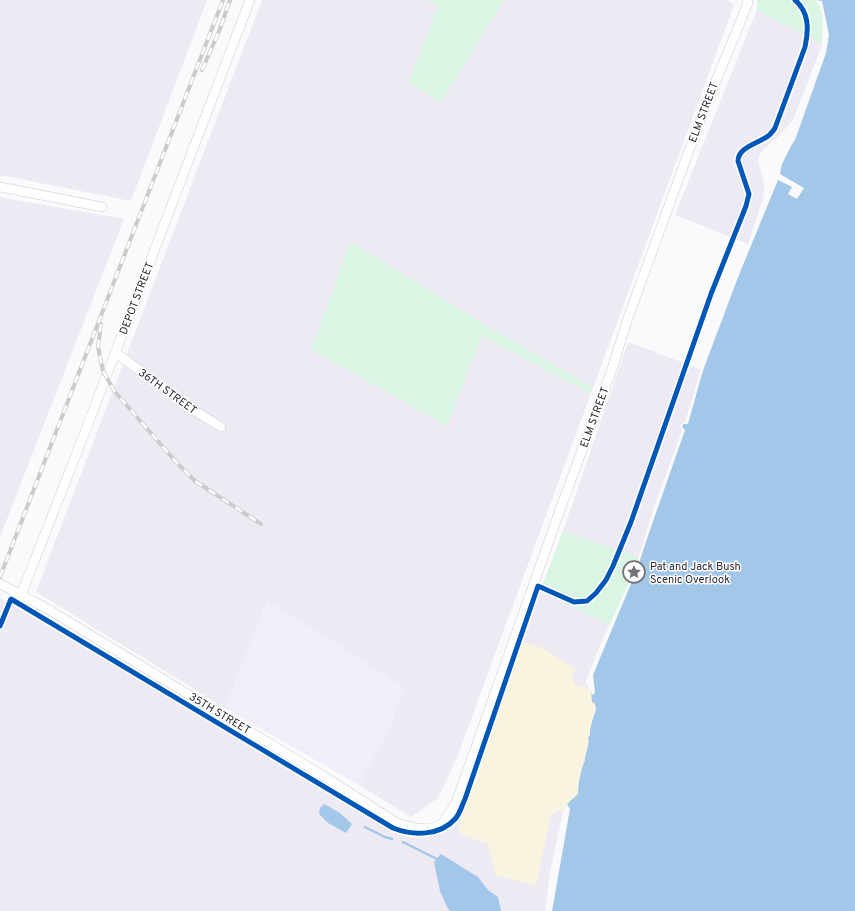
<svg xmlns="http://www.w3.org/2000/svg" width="855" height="911" viewBox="0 0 855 911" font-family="Overpass,sans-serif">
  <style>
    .commercial { fill: #f0eef9 }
    .built { fill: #eeeaf3 }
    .green { fill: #daf5e4 }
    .sand { fill: #f9f4e0 }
    .water { fill: #a2c7e8 }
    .pier { fill: #faf9fc }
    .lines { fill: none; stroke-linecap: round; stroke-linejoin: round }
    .stream { stroke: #a2c7e8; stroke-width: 2.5 }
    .minor-casing { stroke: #cfccd3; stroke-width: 10 }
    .minor { stroke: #fefeff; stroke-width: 9 }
    .rail-casing { stroke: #cbcacc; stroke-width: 4 }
    .rail { stroke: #fff; stroke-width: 2.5; stroke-dasharray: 8; stroke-linecap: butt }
    .cycleway-casing { stroke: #fff; stroke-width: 8 }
    .cycleway { stroke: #0057b8; stroke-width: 5 }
    .labels { text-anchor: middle; stroke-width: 3; stroke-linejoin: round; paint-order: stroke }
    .street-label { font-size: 11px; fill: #2d2832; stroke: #fff }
    .poi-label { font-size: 11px; fill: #2d2832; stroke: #fff; text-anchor: start }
  </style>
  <rect width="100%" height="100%" fill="#faf9fc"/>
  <path class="commercial" d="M 267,600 L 404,687 L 390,726 L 359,785 L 225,708 Z"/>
  <g class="built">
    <path d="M 0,0 L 207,0 L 131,201 L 0,175 Z"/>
    <path d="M 262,0 L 428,0 L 438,6 L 408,83 L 441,103 L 504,0 L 727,0 L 734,5 L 456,760 L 438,798 L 411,817 L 359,785 L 390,726 L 404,687 L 267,600 L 225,708 L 36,592 Z"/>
    <path d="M 757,10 L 824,46 L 766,184 L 765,199 L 750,245 L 675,215 Z"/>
    <path d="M 0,197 L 124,219 L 0,537 Z"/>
    <path d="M 628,342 L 703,370 L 684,429 L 655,511 L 641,558 L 563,531 Z"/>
    <path d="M 540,591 L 611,626 L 591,691 L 547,911 L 0,911 L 0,598 L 406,837 L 435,834 L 467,800 Z"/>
  </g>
  <g class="green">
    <path d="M 428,0 L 504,0 L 441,103 L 408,83 L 438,6 Z"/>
    <path d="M 757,0 L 818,0 C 827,15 825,29 824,46 L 757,10 Z"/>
    <path d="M 352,242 L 474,318 L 592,387 L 590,393 L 482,336 L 447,426 L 311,350 L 350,243 Z"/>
    <path d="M 563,531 L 641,558 L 633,579 L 611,626 L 540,591 Z"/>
  </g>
  <path class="sand" d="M 522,642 L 542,648 L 576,669 L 572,678 L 576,686 L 579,687 L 584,686 L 591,691 L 596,710 L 593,715 L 592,727 L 588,738 L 589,743 L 586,749 L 585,760 L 582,765 L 581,777 L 577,788 L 578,794 L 562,810 L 557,811 L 551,815 L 536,886 L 496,875 L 488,844 L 460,834 L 459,827 Z"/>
  <g class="water">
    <path d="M 818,0 L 855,0 L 855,911 L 547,911 L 562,825 L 567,804 L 578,794 C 578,784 581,769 585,760 C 585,752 590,746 588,738 L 590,735 C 589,731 594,714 596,710 L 595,704 L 592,702 L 591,691 L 588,682 L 637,570 L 655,511 L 684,429 L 682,427 L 683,424 L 686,424 L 703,370 L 750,245 L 783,136 L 794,121 L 824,46 L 825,18 L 822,7 Z"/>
    <path d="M 324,804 L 340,813 L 352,824 L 346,833 L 328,823 L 319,814 L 320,808 Z"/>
    <path d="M 441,854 L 478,877 L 488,890 L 498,897 L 501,911 L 450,911 L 448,909 L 440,891 L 434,862 Z"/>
  </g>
  <g class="pier">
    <path d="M 816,0 L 822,1 L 829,35 L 826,53 L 795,140 L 791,146 L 782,164 L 780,174 L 804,188 L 797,199 L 788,194 L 792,187 L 778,180 L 736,282 L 703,370 L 688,424 L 683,424 L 682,427 L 685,430 L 634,576 L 593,675 L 595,693 L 592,695 L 591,691 L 588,687 L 586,681 L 598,650 L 635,569 L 653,510 L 682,430 L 680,427 L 682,423 L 685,422 L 701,369 L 748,245 L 763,198 L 764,184 L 758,160 L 760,153 L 781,134 L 793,120 L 822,45 L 823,18 L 820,7 Z"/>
    <path d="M 567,804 L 570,809 L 552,911 L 545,911 L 550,873 L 560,825 L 564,809 Z"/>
  </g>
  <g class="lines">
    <g class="stream">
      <path d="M 365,827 L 385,837 L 392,839"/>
      <path d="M 403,842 L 437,859"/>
    </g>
    <g class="minor-casing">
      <g id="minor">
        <path d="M 0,187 L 102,207"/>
        <path d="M 116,353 L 195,411 L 221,427"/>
        <path d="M 0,584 L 46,608 L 330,780 L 397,823 L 417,828 L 430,829 L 442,824 L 456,803 L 560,510 L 612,369 L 628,318 L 702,115 L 748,3 L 747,0"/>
        <path d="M 21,595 L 83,437 L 250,0"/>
      </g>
    </g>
    <use href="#minor" class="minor"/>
    <g class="rail-casing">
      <g id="rail">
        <path d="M 202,70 L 220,29 L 230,0"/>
        <path d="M 101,324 L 98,347 L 103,371 L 115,392 L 177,463 L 195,481 L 261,524"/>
        <path d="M 0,577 L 223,0"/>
      </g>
    </g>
    <use href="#rail" class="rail"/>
    <g class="cycleway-casing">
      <path id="cycleway" d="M 0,626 L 11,599 L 393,828 C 413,836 440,836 455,819 C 460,814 462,805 465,799 L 538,586 L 574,602 L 587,601 L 596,593 L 606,580 L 613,566 L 631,522 L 711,294 L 746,206 L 749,194 L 738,161 C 738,147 759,143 768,136 C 771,134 773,131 775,128 L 805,47 C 809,29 809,12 795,0"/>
    </g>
    <use href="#cycleway" class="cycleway"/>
  </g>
  <defs>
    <g id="sight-ring" transform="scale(1.15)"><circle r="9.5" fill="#fff" stroke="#757179" stroke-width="1.5"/><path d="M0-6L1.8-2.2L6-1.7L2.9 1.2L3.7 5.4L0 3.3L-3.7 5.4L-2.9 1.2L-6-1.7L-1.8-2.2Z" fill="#757179"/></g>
  </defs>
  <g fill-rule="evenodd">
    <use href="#sight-ring" x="634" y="572"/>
  </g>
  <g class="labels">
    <g class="street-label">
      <text transform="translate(703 112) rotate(-69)" y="4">ELM STREET</text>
      <text transform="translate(136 298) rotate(-69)" y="4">DEPOT STREET</text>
      <text transform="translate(168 391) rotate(36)" y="4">36TH STREET</text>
      <text transform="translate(594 417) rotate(-70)" y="4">ELM STREET</text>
      <text transform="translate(220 713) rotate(31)" y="4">35TH STREET</text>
    </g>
    <g class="poi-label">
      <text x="650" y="570">Pat and Jack Bush<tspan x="650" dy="13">Scenic Overlook</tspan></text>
    </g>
  </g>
</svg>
